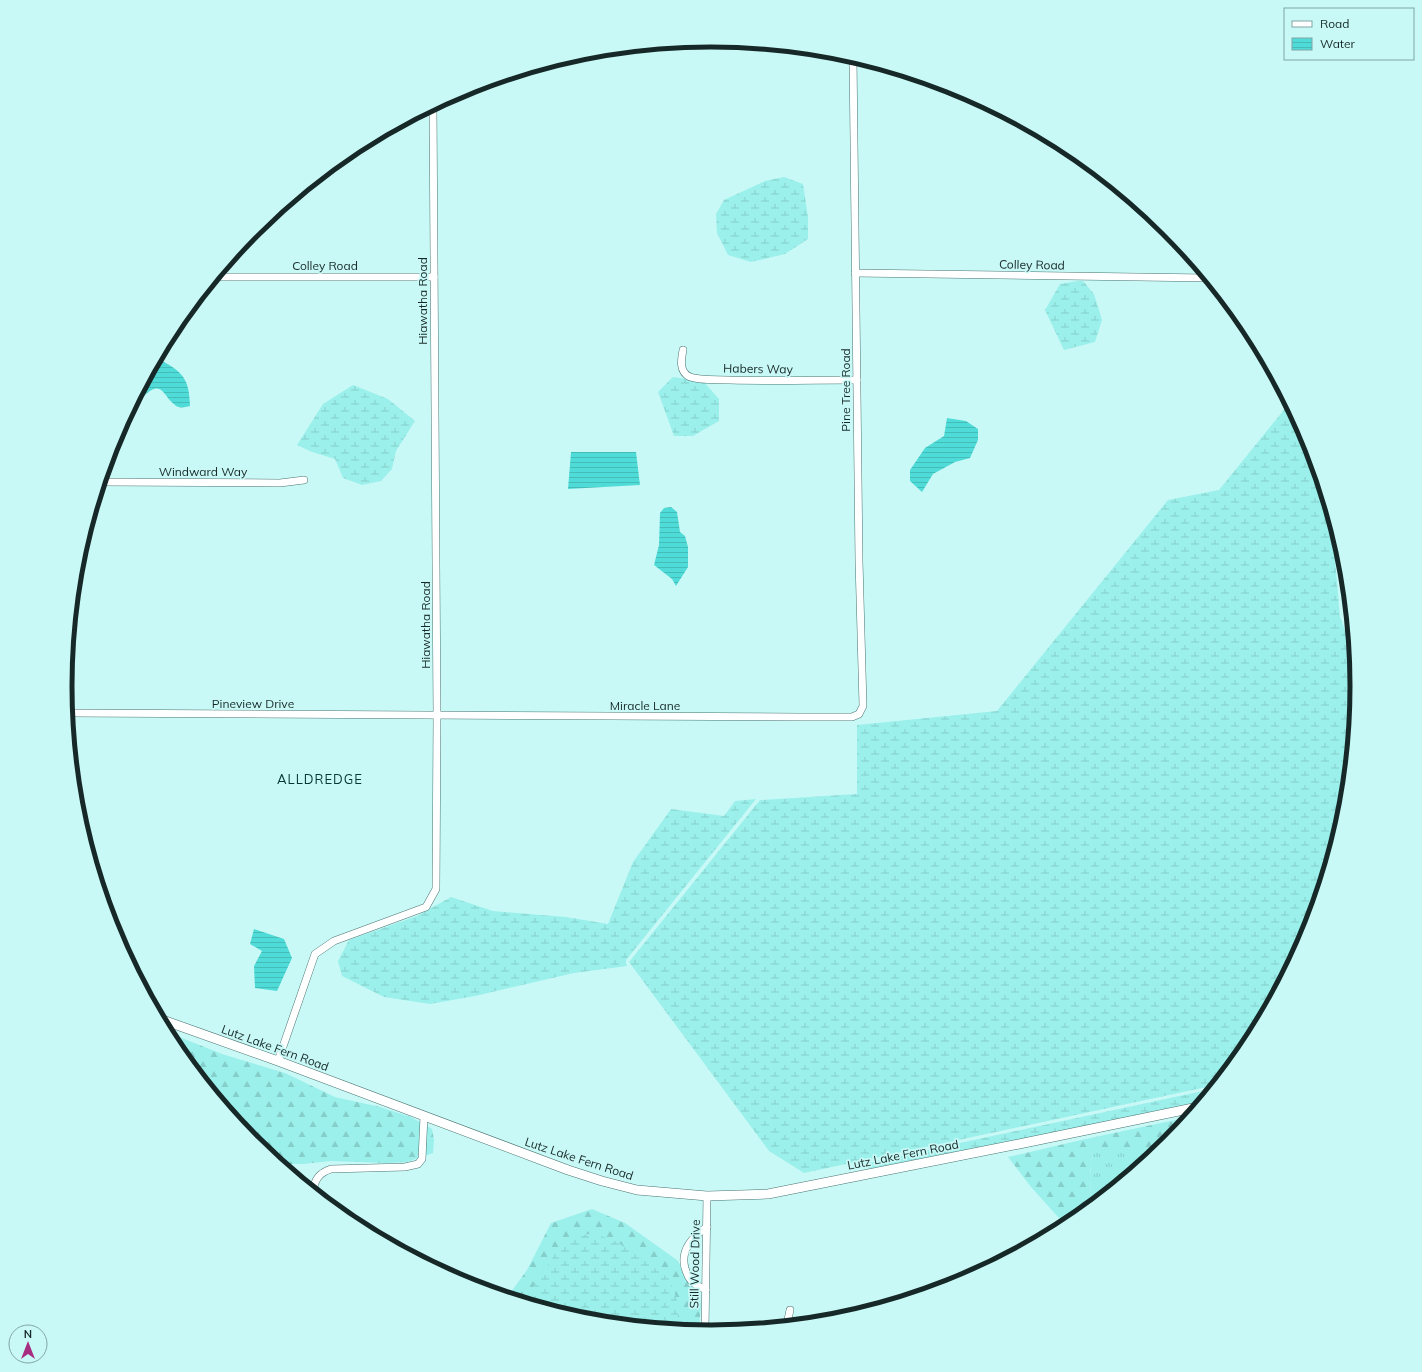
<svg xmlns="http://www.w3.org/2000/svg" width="1422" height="1372" viewBox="0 0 1422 1372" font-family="Mulish,sans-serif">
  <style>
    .forest { fill: url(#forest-firs) }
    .wetland { fill: url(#wetland-marsh) }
    .park { fill: url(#park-tufts) }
    .water { fill: url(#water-rules) }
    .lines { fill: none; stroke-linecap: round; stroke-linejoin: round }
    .street-casing { stroke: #487472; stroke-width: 8 }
    .secondary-casing { stroke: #487472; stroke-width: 10 }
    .street { stroke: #fff; stroke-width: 7 }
    .secondary { stroke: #fff; stroke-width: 9 }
    .labels { text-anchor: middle; stroke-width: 3.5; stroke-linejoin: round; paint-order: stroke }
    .street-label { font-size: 12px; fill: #162928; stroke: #c9f9f6 }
    .neighbourhood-label { font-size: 13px; letter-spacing: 1px; fill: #073836; stroke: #c9f9f6 }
    .rim { fill: none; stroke: #162928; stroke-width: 5 }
  </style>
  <defs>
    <pattern id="forest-firs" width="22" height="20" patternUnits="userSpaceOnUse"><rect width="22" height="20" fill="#9bf0ec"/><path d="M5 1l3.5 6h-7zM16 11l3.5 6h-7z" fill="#85ceca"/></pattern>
    <pattern id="wetland-marsh" width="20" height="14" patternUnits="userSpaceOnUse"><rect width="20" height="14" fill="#9bf0ec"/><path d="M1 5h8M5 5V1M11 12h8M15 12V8" fill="none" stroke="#85ceca"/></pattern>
    <pattern id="park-tufts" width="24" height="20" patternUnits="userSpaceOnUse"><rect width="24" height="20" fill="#9bf0ec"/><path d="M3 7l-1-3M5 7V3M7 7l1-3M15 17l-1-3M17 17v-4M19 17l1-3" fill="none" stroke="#85ceca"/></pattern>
    <pattern id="water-rules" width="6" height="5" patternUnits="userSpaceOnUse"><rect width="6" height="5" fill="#4fdcd8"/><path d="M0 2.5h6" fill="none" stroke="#44bdb9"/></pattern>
  </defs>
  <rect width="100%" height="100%" fill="#c9f9f6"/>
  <g class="forest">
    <path d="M 167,1032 L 222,1054 L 285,1073 L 335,1097 L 380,1107 L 411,1117 L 432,1129 L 434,1140 L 433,1153 L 407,1162 L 386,1163 L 331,1161 L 303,1164 L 280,1164 L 254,1143 L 174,1045 Z"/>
    <path d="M 1189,1117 L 1168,1143 L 1159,1150 L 1092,1150 L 1090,1176 L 1091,1206 L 1069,1224 L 1058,1217 L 1031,1187 L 1008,1157 L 1081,1140 Z"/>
    <path d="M 592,1209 L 625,1223 L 677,1260 L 690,1278 L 701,1304 L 699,1331 L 585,1320 L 508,1296 L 527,1270 L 551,1223 Z"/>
  </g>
  <g class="wetland">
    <path d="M 784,177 L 803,184 L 808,217 L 808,239 L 785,254 L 751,262 L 728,255 L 717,233 L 716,214 L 724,200 L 765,181 Z"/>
    <path d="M 1078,281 L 1083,281 L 1094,294 L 1102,320 L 1095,342 L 1064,350 L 1045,310 L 1060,284 Z"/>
    <path d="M 673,377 L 703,381 L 719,399 L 719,421 L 693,436 L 674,436 L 658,392 Z"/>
    <path d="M 353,385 L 388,399 L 415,421 L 396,451 L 392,469 L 381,481 L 362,485 L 343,478 L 335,459 L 312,452 L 297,445 L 323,404 Z"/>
    <path d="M 1287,406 L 1291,406 L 1308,439 L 1331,514 L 1340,617 L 1354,654 L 1357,686 L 1345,812 L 1308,933 L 1248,1045 L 1216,1085 L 804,1173 L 769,1151 L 629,962 L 760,800 L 857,794 L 857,725 L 997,711 L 1168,500 L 1219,490 Z"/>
    <path d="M 756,799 L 626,960 L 626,963 L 627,966 L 574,973 L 475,996 L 430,1004 L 384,997 L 342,976 L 338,961 L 349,940 L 417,916 L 451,897 L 493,911 L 566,917 L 608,924 L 633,862 L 671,809 L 724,816 L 735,801 Z"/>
    <path d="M 1212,1089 L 1202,1101 L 1018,1140 L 868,1169 L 867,1163 Z"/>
    <path d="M 593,1233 L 615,1241 L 634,1253 L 670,1279 L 678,1304 L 678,1329 L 585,1320 L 516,1299 L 528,1294 L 548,1265 L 563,1240 Z"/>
  </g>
  <path class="park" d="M 1092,1150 L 1159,1150 L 1091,1206 L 1090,1176 Z"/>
  <g class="water">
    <path d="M 162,361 C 185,373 189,381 190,406 C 185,407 179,409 175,405 C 163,397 163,379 145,395 L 139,392 L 153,366 Z"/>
    <path d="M 947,418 L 966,421 L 978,429 L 978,440 L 970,458 L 955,462 L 933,474 L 922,492 L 910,481 L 910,470 L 925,448 L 944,436 Z"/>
    <path d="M 571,452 L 636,452 L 640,485 L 568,489 Z"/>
    <path d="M 671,507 L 677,512 L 680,532 L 685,536 L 688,547 L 688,567 L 676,586 L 672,579 L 654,565 L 659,545 L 660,513 L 664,508 Z"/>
    <path d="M 254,929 L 284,939 L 292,958 L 277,991 L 255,988 L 254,966 L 262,951 L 250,944 Z"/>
  </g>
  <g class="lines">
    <g class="street-casing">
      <g id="street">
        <path d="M 855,273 L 1208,278"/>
        <path d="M 215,277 L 434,277"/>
        <path d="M 683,350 C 681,360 679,372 690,377 C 702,381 718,379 730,380 C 772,381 815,380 857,380"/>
        <path d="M 101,482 L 280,483 L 304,480"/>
        <path d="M 68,713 L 799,717 L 852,717 L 859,714 L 863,706 L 859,561 L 853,57"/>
        <path d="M 278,1061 L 315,954 L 334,941 L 426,907 L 436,889 L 437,716 L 433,105"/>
        <path d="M 313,1191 C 315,1179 319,1173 331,1169 L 405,1167 L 418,1164 L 422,1159 L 424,1116"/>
        <path d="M 706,1290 C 702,1288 698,1286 695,1284 C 689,1280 687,1274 685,1268 C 680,1250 693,1236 707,1227"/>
        <path d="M 787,1324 L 790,1310"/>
        <path d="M 705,1331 L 707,1196"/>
      </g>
    </g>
    <g class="secondary-casing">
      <path id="secondary" d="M 160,1019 L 278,1061 L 568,1170 L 602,1181 L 637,1190 L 707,1196 L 768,1194 L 1019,1144 L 1198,1107"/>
    </g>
    <use href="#street" class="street"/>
    <use href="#secondary" class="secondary"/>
  </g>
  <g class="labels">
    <g class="street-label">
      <text transform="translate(1032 265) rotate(1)" y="4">Colley Road</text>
      <text x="325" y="270">Colley Road</text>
      <text transform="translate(423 301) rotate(-90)" y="4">Hiawatha Road</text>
      <text transform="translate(758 369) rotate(1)" y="4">Habers Way</text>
      <text transform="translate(846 390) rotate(-90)" y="4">Pine Tree Road</text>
      <text x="203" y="476">Windward Way</text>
      <text transform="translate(426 625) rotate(-90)" y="4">Hiawatha Road</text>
      <text x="253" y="708">Pineview Drive</text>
      <text x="645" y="710">Miracle Lane</text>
      <text transform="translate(275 1048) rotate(20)" y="4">Lutz Lake Fern Road</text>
      <text transform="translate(903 1155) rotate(-11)" y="4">Lutz Lake Fern Road</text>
      <text transform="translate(579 1159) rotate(18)" y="4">Lutz Lake Fern Road</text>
      <text transform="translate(695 1264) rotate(-89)" y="4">Still Wood Drive</text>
    </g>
    <g class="neighbourhood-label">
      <text x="320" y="784">ALLDREDGE</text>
    </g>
  </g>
  <path d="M0 0H1422V1372H0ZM72 686a639 639 0 1 1 1278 0a639 639 0 1 1-1278 0Z" fill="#c9f9f6" fill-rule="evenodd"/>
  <path class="rim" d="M72 686a639 639 0 1 1 1278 0a639 639 0 1 1-1278 0Z"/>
  <rect x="1284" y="8" width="130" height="52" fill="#c9f9f6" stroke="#81a6a4"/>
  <rect x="1292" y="21" width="20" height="6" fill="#ffffff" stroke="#81a6a4"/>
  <text x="1320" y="28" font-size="12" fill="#162928">Road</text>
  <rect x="1292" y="38" width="20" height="12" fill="url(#water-rules)" stroke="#81a6a4"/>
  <text x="1320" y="48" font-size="12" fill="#162928">Water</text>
  <g transform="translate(28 1344)"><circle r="19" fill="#c9f9f6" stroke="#81a6a4"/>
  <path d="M0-3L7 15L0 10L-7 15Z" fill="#a62d82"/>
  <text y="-6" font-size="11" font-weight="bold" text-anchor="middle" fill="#162928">N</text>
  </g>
</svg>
